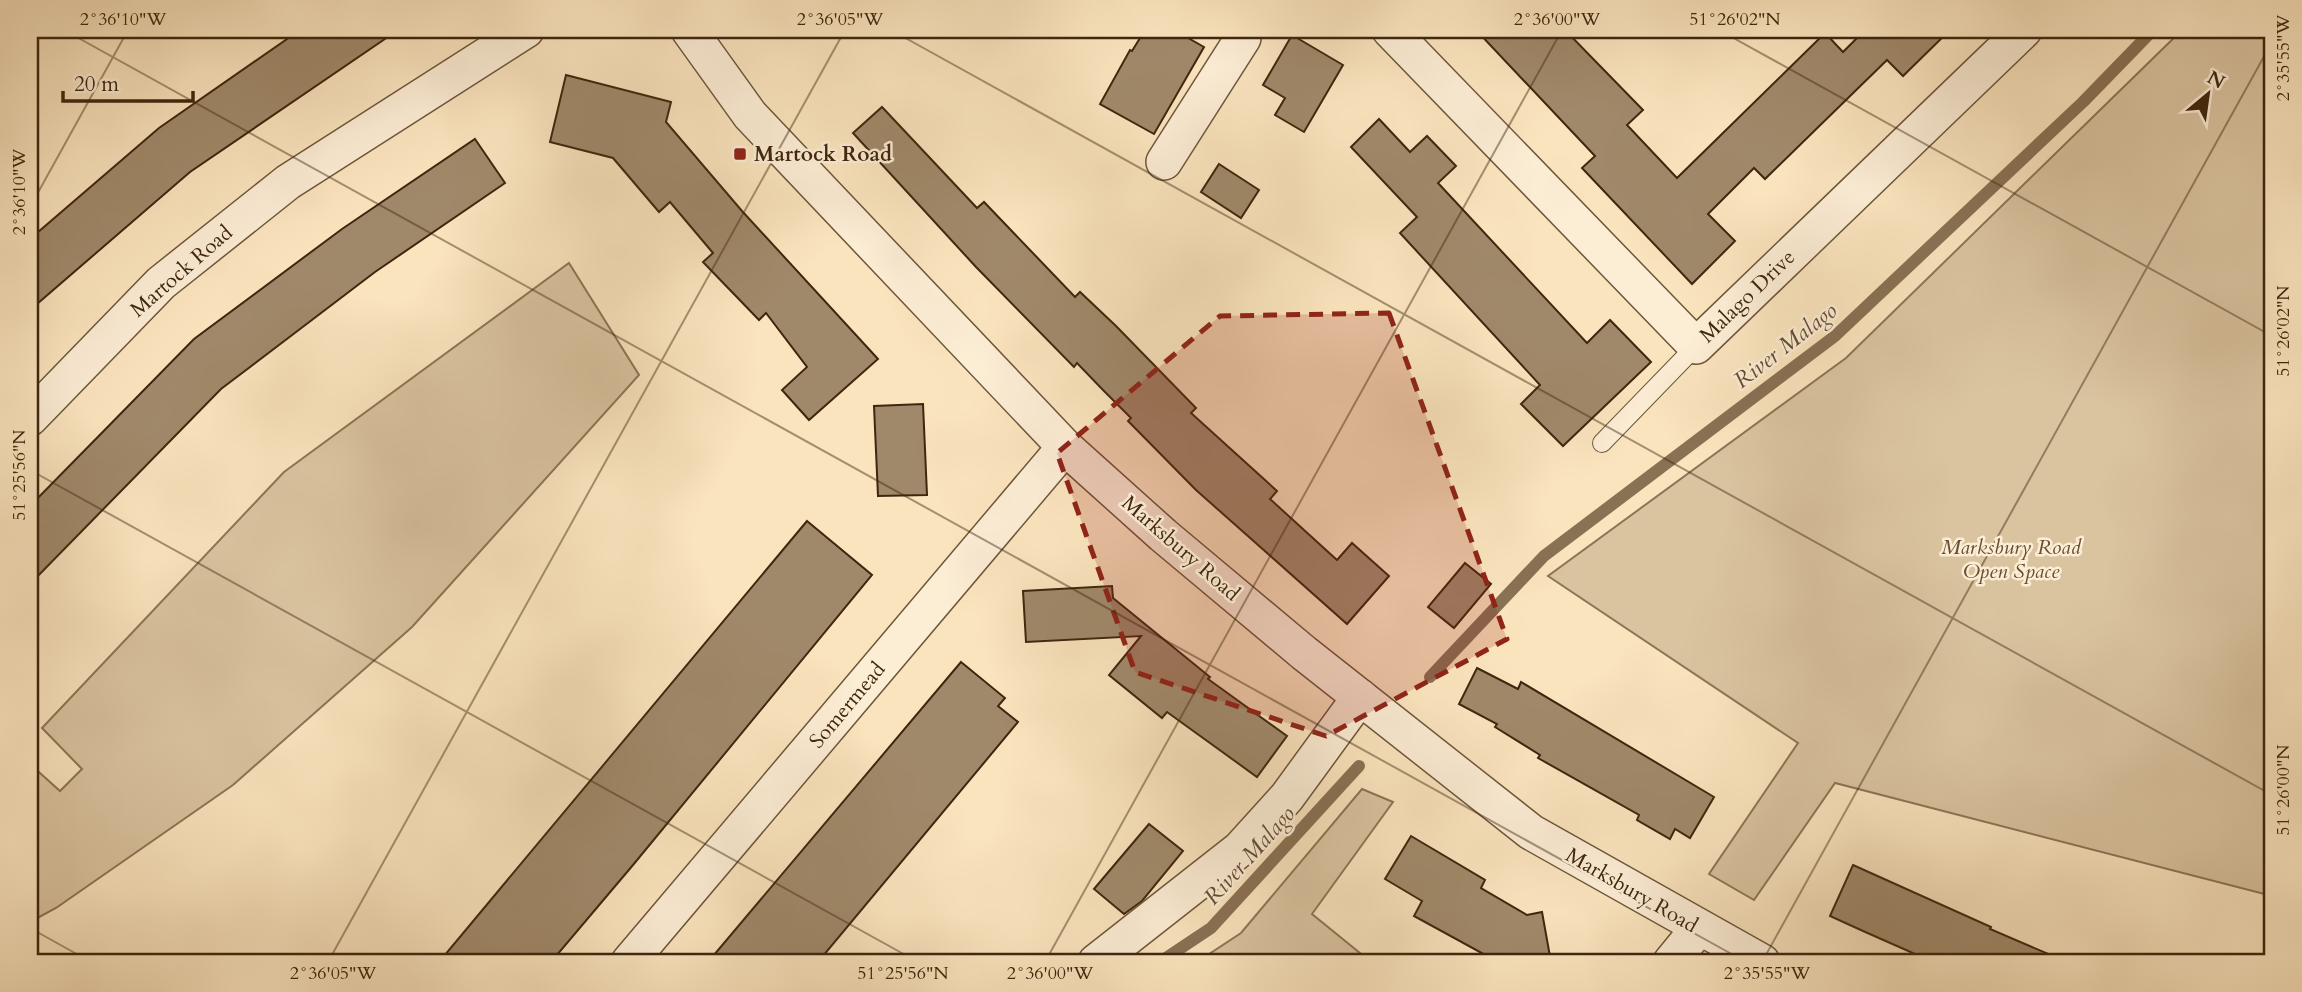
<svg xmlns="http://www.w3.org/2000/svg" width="2302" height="992" viewBox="0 0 2302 992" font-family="Cardo,serif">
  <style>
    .green { fill: #dac4a0; stroke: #8c7557; stroke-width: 2 }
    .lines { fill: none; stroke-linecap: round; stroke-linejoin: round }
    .stream { stroke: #897154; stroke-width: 12 }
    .building { fill: #a0896a; stroke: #3f260e; stroke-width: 2 }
    .service-casing { stroke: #6e563a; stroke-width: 20 }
    .minor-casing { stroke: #6e563a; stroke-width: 38 }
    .service { stroke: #fcedd5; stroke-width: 18 }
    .minor { stroke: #fcedd5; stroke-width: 35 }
    .marked { fill: #8f2418; fill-opacity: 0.2; stroke: #8f2418; stroke-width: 5; stroke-dasharray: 14 9; stroke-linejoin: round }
    .ticks { fill: none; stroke: #3f260e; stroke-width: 2; stroke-opacity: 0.45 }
    .poi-dot { fill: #8f2418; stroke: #fcedd5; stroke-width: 2.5 }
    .labels { text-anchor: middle; stroke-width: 5; stroke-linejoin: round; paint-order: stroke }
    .poi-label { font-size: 21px; font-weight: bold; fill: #3f260e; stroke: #fcedd5; text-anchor: start }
    .street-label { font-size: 21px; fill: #3f260e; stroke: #fcedd5 }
    .park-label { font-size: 21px; font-style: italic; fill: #664e32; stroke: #fcedd5 }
    .water-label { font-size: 23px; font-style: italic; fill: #644c31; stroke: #fcedd5 }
    .neatline { fill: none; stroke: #3f260e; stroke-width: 2.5 }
    .ticks-label { font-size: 18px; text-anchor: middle; fill: #3f260e }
  </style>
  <rect width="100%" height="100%" fill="#fae4be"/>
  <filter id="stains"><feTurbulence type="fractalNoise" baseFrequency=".00286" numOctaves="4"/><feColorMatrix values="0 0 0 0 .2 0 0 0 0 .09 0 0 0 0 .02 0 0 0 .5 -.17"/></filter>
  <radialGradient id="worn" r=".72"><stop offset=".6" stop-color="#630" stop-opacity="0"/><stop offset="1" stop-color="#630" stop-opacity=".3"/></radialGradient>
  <g class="green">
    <path d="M 2182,30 L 2272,30 L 2272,896 L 1835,783 L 1754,900 L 1709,874 L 1798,743 L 1548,576 L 1846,358 Z"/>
    <path d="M 569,263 L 639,375 L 412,627 L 233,785 L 56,908 L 30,922 L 30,764 L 60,791 L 82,769 L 42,728 L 284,472 Z"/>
    <path d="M 1362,789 L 1393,802 L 1312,914 L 1371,962 L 1197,962 L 1241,933 Z"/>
  </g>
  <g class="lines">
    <g class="stream">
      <path d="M 1430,677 L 1544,556 L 1835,336 L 2083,102 L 2153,30"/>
      <path d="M 1160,962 L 1211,928 L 1359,766"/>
    </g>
  </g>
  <g class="building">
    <path d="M 300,30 L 398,30 L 190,172 L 30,310 L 30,239 L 159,128 Z"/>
    <path d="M 1145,30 L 1174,30 L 1204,47 L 1154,134 L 1100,104 L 1130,50 L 1132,51 Z"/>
    <path d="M 1476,30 L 1565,30 L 1643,110 L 1627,125 L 1677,178 L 1825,33 L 1843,52 L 1861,34 L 1857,30 L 1950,30 L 1903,76 L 1887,60 L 1765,179 L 1754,168 L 1708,214 L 1735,241 L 1692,284 L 1582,168 L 1595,156 Z"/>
    <path d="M 1292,35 L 1343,65 L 1304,132 L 1275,115 L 1285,98 L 1263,85 Z"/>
    <path d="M 566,75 L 671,102 L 666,122 L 742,211 L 878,359 L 809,420 L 782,390 L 807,367 L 766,313 L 759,320 L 703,262 L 713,253 L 670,202 L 659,212 L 613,158 L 550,142 Z"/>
    <path d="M 882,107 L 977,208 L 984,202 L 1075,297 L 1080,292 L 1116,326 L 1196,408 L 1191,413 L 1277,491 L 1270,499 L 1337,560 L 1352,543 L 1389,576 L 1347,624 L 1196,490 L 1128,421 L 1131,418 L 1104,391 L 1077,363 L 1074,367 L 976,267 L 853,133 Z"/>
    <path d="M 1379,119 L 1410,152 L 1427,136 L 1456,166 L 1438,183 L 1587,343 L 1610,320 L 1651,362 L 1563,446 L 1521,404 L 1540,385 L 1400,233 L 1417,217 L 1351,147 Z"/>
    <path d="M 475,139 L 505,183 L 375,272 L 221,389 L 30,584 L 30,506 L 194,339 L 342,229 Z"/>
    <path d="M 1219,164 L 1259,190 L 1241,218 L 1201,192 Z"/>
    <path d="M 923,404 L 927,495 L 878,496 L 874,406 Z"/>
    <path d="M 807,521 L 872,575 L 633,865 L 551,962 L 439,962 Z"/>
    <path d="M 1465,563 L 1491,584 L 1454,628 L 1428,607 Z"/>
    <path d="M 1112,586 L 1113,598 L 1210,677 L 1208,679 L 1287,736 L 1257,777 L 1167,712 L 1162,718 L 1109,675 L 1141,636 L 1026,642 L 1023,591 Z"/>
    <path d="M 961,662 L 1005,698 L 998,706 L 1018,722 L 818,962 L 708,962 Z"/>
    <path d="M 1477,668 L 1518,689 L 1521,682 L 1714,797 L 1690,838 L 1675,829 L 1670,839 L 1637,820 L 1639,815 L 1538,758 L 1540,755 L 1495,727 L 1497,724 L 1459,704 Z"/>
    <path d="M 1149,824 L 1183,851 L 1142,901 L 1124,914 L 1094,889 Z"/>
    <path d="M 1411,836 L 1485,880 L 1481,888 L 1527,915 L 1542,912 L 1551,962 L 1498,962 L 1414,916 L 1422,901 L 1385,879 Z"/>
    <path d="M 1853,865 L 1991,927 L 1990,929 L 2067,962 L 1933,962 L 1863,931 L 1830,916 Z"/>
  </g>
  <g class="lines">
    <g class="service-casing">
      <path id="service" d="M 1602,443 L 1696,346"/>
    </g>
    <g class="minor-casing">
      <g id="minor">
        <path d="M 689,30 L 750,115 L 1065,447 L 1163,535 L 1304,653 L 1531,832 L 1762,962"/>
        <path d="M 1390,30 L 1696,346 L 2024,30"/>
        <path d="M 1164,162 L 1243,38"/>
        <path d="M 30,418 L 161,283 L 288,182 L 526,30"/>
        <path d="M 629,962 L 1065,447"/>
        <path d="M 1096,962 L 1240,849 L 1287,797 L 1360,697"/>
        <path d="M 1671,962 L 1698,929"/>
      </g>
    </g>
    <use href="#service" class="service"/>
    <use href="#minor" class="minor"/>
  </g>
  <path class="marked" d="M 1389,313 L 1507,639 L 1326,736 L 1135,672 L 1057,453 L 1220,316 Z"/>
  <path class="ticks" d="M 64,30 L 1746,962M 891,30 L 2272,795M 1719,30 L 2272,336M 30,207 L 128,30M 30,470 L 918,962M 30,928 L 91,962M 328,962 L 845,30M 1045,962 L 1562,30M 1762,962 L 2272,42"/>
  <rect class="poi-dot" x="733" y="147" width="14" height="14" rx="3.5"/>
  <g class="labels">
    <g class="poi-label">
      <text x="754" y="161">Martock Road</text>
    </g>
    <g class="street-label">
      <text transform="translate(181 271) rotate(-41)" y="7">Martock Road</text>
      <text transform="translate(1747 296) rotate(-44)" y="7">Malago Drive</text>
      <text transform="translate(1181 548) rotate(41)" y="7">Marksbury Road</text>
      <text transform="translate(847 705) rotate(-50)" y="7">Somermead</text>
      <text transform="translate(1632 890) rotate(30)" y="7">Marksbury Road</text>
    </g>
    <g class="park-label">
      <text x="2011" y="554">Marksbury Road<tspan x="2011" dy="24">Open Space</tspan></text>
    </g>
    <g class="water-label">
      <text transform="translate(1785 345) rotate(-38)" y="8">River Malago</text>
      <text transform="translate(1249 855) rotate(-48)" y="8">River Malago</text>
    </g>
  </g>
  <rect width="2302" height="992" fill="none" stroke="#fae4be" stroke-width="77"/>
  <g transform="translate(2208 94) rotate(29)" stroke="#fcedd5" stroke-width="5" paint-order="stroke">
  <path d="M0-5L12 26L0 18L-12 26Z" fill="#3f260e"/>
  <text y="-10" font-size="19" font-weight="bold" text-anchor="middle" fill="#3f260e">N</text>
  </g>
  <path d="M63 91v10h130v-10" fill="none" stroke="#3f260e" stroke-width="3.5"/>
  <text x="74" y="91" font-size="21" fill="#3f260e" stroke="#fcedd5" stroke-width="5" paint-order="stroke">20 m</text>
  <rect x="38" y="38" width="2226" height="916" class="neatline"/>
  <g class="ticks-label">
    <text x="123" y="25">2°36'10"W</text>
    <text x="840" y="25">2°36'05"W</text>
    <text x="1557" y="25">2°36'00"W</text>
    <text x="1735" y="25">51°26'02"N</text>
    <text transform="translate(2283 58) rotate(-90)" y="6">2°35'55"W</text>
    <text transform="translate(19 192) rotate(-90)" y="6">2°36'10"W</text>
    <text transform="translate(2283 331) rotate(-90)" y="6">51°26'02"N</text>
    <text transform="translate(19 475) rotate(-90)" y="6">51°25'56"N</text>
    <text transform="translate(2283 790) rotate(-90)" y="6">51°26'00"N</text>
    <text x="333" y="979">2°36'05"W</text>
    <text x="903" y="979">51°25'56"N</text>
    <text x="1050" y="979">2°36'00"W</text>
    <text x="1767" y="979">2°35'55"W</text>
  </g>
  <rect width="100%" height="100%" filter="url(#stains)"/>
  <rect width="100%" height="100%" fill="url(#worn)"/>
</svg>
